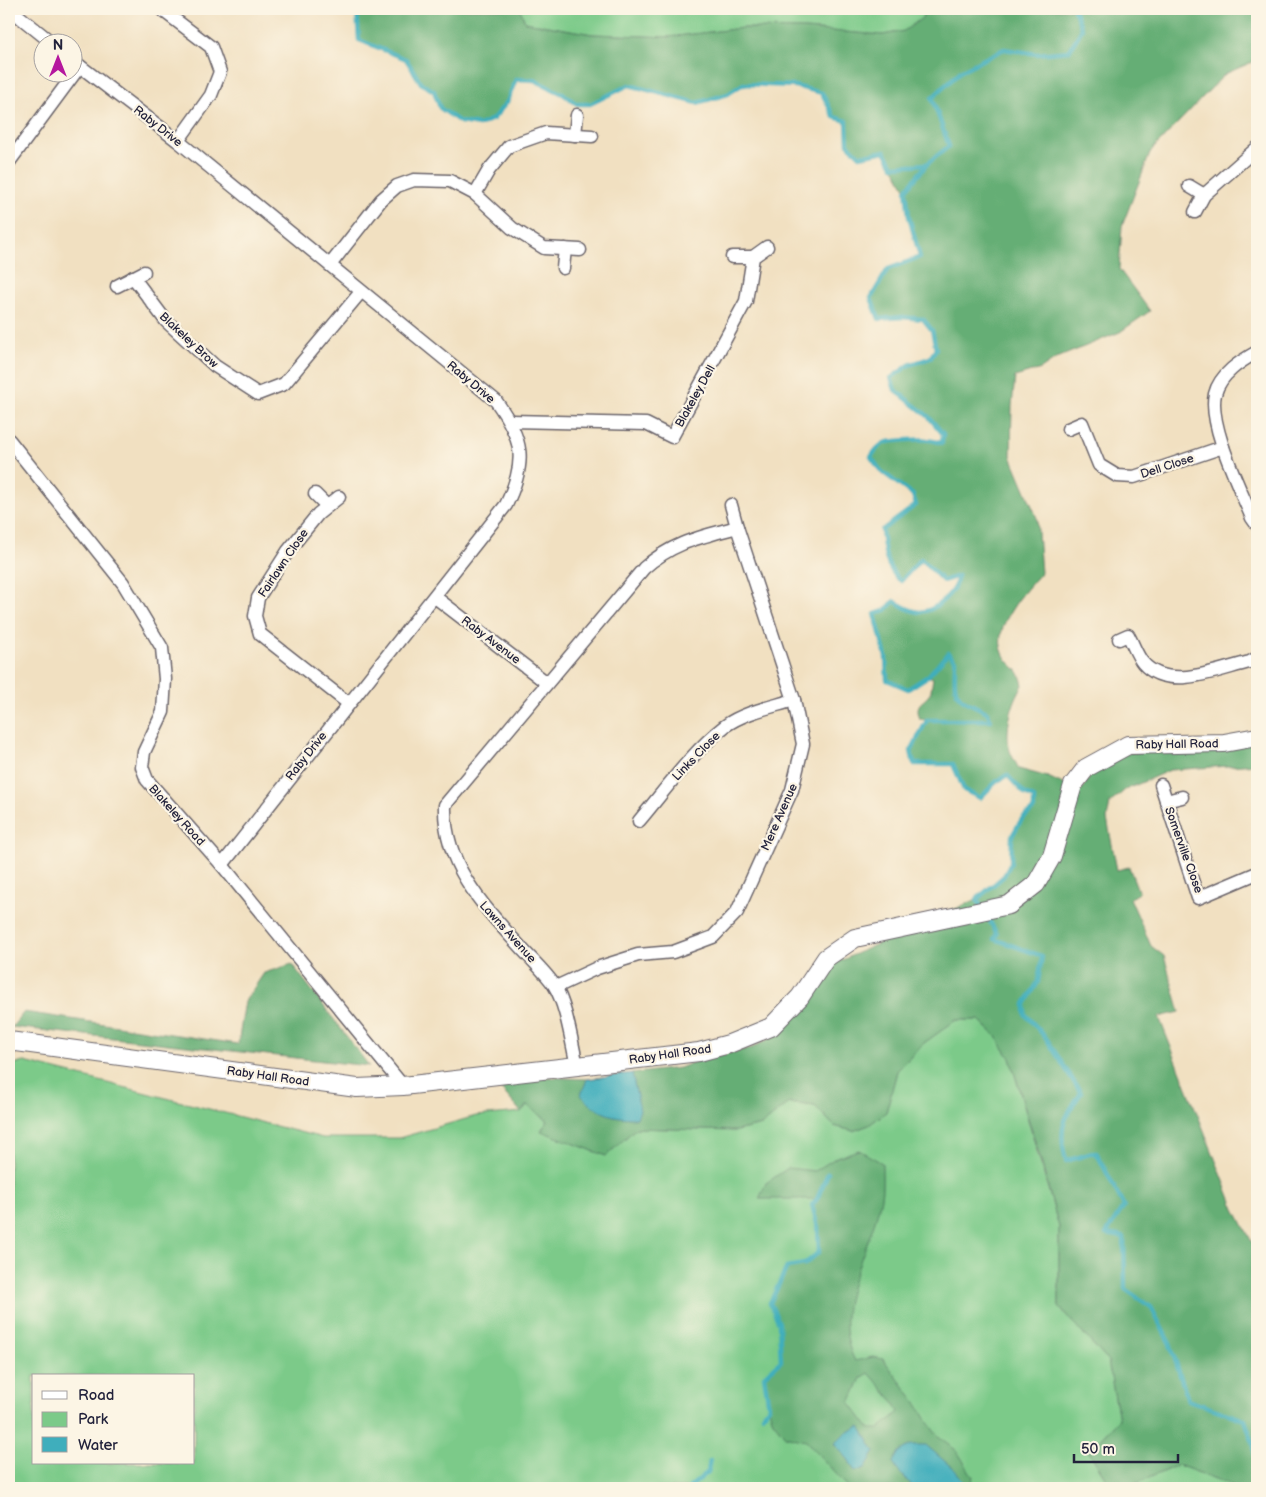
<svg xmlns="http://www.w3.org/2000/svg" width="1266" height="1497" viewBox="0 0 1266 1497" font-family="'Balsamiq Sans',sans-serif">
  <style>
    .green { fill: #7cca89; stroke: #4f7662; fill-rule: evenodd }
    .forest { fill: #65ae75; stroke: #446858; fill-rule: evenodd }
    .water { fill: #3faebc; stroke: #30687c }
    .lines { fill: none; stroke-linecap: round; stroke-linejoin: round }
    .stream { stroke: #3faebc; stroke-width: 4.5 }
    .street-casing { stroke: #6a646a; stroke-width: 15 }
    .secondary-casing { stroke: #6a646a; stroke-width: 20 }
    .street { stroke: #fff; stroke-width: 12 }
    .secondary { stroke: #fff; stroke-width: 18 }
    .labels { text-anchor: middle; stroke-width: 4.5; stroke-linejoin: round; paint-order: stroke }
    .street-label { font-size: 12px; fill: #22223b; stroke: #fcf5e5 }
  </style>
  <rect width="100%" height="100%" fill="#fcf5e5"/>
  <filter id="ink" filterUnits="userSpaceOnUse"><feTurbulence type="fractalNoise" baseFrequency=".02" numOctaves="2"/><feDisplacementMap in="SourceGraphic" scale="10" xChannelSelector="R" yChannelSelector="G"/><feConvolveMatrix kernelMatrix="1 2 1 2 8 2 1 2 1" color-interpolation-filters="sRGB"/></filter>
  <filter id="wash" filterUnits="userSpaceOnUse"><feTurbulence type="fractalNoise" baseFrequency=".0096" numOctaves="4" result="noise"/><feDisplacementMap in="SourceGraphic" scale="20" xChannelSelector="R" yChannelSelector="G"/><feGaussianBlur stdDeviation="1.12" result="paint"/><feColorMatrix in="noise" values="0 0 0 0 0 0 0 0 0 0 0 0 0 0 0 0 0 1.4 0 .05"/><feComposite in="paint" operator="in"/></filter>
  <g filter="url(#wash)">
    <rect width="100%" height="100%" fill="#f1e0c1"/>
    <g class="green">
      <path d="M 520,9 L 926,9 L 923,18 L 904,31 L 883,35 L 804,29 L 743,28 L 669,37 L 592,34 L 525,22 Z"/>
      <path d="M 956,1020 L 979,1020 L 995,1035 L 1010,1058 L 1059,1227 L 1059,1307 L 1108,1361 L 1119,1419 L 1089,1452 L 1112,1488 L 9,1488 L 9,1065 L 25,1062 L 323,1138 L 399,1138 L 476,1116 L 521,1112 L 527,1105 L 548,1121 L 541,1130 L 606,1156 L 636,1128 L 736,1131 L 762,1125 L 789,1103 L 815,1106 L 834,1126 L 853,1131 L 869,1125 L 886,1112 L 897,1071 L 924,1043 ZM 34,1376 L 194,1376 L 194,1463 L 34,1463 Z"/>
      <path d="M 1178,1465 L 1229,1484 L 1235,1488 L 1126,1488 Z"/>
    </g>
    <g class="forest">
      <path d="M 357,9 L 520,9 L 525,22 L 592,34 L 669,37 L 743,28 L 804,29 L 883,35 L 904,31 L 922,18 L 926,9 L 1257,9 L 1257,60 L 1225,74 L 1151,151 L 1122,226 L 1119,269 L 1150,311 L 1120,332 L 1057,358 L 1041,369 L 1015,377 L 1012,406 L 1011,456 L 1037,518 L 1041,573 C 1025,591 991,627 1003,653 C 1010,669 1018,663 1023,685 C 1012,702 1004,730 1010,751 C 1012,757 1016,763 1019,769 L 1048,777 L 1080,792 L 1090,777 L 1126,753 L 1257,743 L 1257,764 L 1170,770 L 1125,790 L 1110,803 L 1107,819 L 1117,870 L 1129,867 L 1139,893 L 1130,898 L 1151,946 L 1164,956 L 1180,1012 L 1159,1017 L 1235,1209 L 1257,1252 L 1257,1488 L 1235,1488 L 1229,1484 L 1178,1465 L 1126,1488 L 1112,1488 L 1089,1452 L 1119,1419 L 1108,1361 L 1059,1307 L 1059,1227 L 1041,1161 L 1010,1058 L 995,1035 L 979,1020 L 956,1020 L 924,1043 L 897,1071 L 886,1112 L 869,1125 L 853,1131 L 834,1126 L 815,1106 L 789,1103 L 762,1125 L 736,1131 L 636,1128 L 606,1156 L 541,1131 L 548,1121 L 527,1105 L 521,1112 L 501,1089 L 512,1082 L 543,1077 L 587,1079 L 679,1068 L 699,1060 L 752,1048 L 776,1035 L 804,1007 L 831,965 L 977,899 L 1004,876 L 1011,863 L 1012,836 L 1022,819 L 1034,809 L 1034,798 L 1025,794 L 1007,775 L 996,782 L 980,798 L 964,790 L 953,764 L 914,764 L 911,751 L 927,720 L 920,719 C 913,700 926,704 931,691 C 932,687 932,682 933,678 L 928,676 L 908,689 L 887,680 L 886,657 L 875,614 L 886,610 L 894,601 C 902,606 909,611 919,611 C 935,612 956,591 958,577 L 943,581 L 921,559 L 901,581 C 885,569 884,548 882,530 L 916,504 L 913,495 L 881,471 L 871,457 C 883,438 889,442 907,440 C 921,439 929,439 942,443 L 943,434 L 928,416 L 895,390 L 891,378 L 909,365 L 930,358 L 936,349 L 932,330 L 923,319 L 902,317 L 879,318 L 871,298 L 888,269 L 920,257 L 909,217 L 906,190 L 885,151 L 860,156 L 848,144 L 847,121 L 834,117 L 822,93 L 795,86 L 743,84 L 728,94 L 697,103 L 629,85 L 590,104 L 577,104 L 563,94 L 534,80 L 516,79 L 507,102 L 493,119 L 479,125 L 460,122 L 440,108 L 434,91 L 421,83 L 406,59 L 359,40 Z"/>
      <path d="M 292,964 L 369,1066 L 12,1027 L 24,1012 L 238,1044 L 245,1001 L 264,973 Z"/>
      <path d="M 859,1150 L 882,1163 C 882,1174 883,1187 881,1198 C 871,1252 827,1306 855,1361 L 873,1357 L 883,1359 L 915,1401 L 936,1434 L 957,1451 L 973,1477 L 969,1488 L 849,1488 L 806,1441 L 785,1436 L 773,1421 L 766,1398 L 764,1376 L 781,1361 L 779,1324 L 770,1303 L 787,1267 L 805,1264 L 819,1252 L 818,1227 L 812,1205 L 817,1199 L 759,1199 L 766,1183 L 788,1168 L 815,1171 L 837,1157 ZM 869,1373 L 894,1402 L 899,1412 L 879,1429 L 870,1429 L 850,1403 L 861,1378 Z"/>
    </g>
    <g class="water">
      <path d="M 632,1073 L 640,1110 L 637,1118 C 612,1118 598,1114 581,1095 L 587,1079 Z"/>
      <path d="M 860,1426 L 875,1452 L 865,1468 L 855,1472 L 848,1459 L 834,1444 L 844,1434 Z"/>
      <path d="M 911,1445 L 926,1445 L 956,1471 L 967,1486 L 913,1488 C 907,1477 897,1474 893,1462 L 899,1452 Z"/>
    </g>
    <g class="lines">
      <g class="stream">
        <path d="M 357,9 L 359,40 L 406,59 L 421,83 L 434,91 L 440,108 L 460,122 L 479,125 L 493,119 L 507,102 L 516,79 L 534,80 L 563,94 L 577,104 L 590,104 L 629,85 L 697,103 L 728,94 L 743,84 L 795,86 L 822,93 L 834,117 L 847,121 L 848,144 L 860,156 L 885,151 L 893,166 L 927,164"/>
        <path d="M 981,907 L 977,899 L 1004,876 L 1011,863 L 1012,836 L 1022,819 L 1034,809 L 1034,798 L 1025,794 L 1007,775 L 996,782 L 980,798 L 964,790 L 953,764 L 914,764 L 911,751 L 927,720 L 991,720 L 987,712 C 953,695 954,699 955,660 L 948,653 L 928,676 L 908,689 L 887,680 L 886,657 L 875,614 L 886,610 L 894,601 C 902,606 909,611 919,612 C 936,612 956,591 958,576 L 943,581 L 921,559 L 901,581 C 885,569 884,548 882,530 L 916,505 L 913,495 L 881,471 L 871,457 C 883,438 889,442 908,440 C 921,439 929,439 942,443 L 943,434 L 928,416 L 895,390 L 891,378 L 909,365 L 930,358 L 936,349 L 932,330 L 923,319 L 902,317 L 879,319 L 871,298 L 888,269 L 920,257 L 909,217 L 906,190 L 927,164 L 949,146 L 932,98 L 962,70 L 1004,49 L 1037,54 L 1069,51 L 1082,29 L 1074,9"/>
        <path d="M 985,913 L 997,934 L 994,939 L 1042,956 L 1038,982 L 1025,1004 L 1025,1014 L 1046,1038 L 1081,1093 C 1063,1118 1058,1130 1066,1161 L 1096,1152 L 1124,1206 L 1106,1234 L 1124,1237 L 1125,1289 L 1151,1307 L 1170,1344 L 1188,1400 L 1245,1420 L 1254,1446 L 1257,1482"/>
        <path d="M 763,1415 L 769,1407 L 764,1376 L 781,1361 L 779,1323 L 770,1303 L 787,1267 L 805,1264 L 819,1252 L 818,1227 L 812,1205 L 817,1199 L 828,1173"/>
        <path d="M 690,1487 L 708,1472 L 710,1461"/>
      </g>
    </g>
  </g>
  <g filter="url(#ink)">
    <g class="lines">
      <g class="street-casing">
        <g id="street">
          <path d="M 10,9 L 51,42"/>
          <path d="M 161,9 L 211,47 L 220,72 L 211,95 L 178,141"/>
          <path d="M 72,60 L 178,141 L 496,401 C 524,440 527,462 506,505 L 222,865"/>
          <path d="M 575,135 L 577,115"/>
          <path d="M 9,162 L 80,66"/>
          <path d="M 1189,186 L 1204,195"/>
          <path d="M 475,194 L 489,170 L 509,146 L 546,133 L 592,136"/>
          <path d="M 1195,212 L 1204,195 L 1257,148"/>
          <path d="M 732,257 L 753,257"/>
          <path d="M 330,265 L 381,200 L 397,186 L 414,180 L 450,181 L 475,194 L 512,228 L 544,248 L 580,250"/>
          <path d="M 563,268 L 565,249"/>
          <path d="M 133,277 L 166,321 L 215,366 L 258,394 L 284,384 L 360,293"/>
          <path d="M 117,286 L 144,272"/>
          <path d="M 1257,352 C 1241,361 1220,374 1215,394 C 1208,425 1240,488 1252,518 L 1257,525"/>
          <path d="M 511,421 L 646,424 L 672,437 L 746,301 L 753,257 L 767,247"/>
          <path d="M 1068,429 L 1082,423 L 1099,465 L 1117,476 L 1134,477 L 1223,447"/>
          <path d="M 9,440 L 123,583 L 162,648 L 165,679 L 163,712 L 144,752 L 142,767 L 147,780 L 222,865 L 403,1086"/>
          <path d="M 315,494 L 327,506"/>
          <path d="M 339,497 L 318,514 L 288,551 L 258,598 L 255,616 L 260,634 L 348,703"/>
          <path d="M 731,505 L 737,527"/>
          <path d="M 435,597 L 547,683"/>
          <path d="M 1119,639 L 1128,635 C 1133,644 1137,656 1143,663 C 1168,692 1219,669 1250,662 L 1257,658"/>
          <path d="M 1161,785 L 1198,898 L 1257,873"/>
          <path d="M 1166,801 L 1182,797"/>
          <path d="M 639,821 C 666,789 692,752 725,726 C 744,712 772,707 794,700"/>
          <path d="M 556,987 L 597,968 L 638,955 L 673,952 L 713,937 L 737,912 L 792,790 L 803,744 L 794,700 L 737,527 C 701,537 673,542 644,568 L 445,805 C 443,866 486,909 524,951 C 534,962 546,973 554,985 C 566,1003 572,1044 577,1066"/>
        </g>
      </g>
      <g class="secondary-casing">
        <path id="secondary" d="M 9,1041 L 357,1088 L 403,1086 L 699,1052 L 729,1044 L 771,1027 L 800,997 L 826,958 L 855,938 L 1009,905 L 1036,884 L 1052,856 L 1073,785 L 1086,768 L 1128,745 L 1224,743 L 1257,737"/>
      </g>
      <use href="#street" class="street"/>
      <use href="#secondary" class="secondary"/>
    </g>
  </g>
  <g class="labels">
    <g class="street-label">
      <text transform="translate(158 126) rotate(38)" y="4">Raby Drive</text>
      <text transform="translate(189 340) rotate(43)" y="4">Blakeley Brow</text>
      <text transform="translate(471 382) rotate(40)" y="4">Raby Drive</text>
      <text transform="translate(695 396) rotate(-61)" y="4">Blakeley Dell</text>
      <text transform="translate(1167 466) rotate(-18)" y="4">Dell Close</text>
      <text transform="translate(283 563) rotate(-56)" y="4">Fairlawn Close</text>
      <text transform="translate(491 640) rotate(37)" y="4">Raby Avenue</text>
      <text transform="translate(1177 744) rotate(-1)" y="4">Raby Hall Road</text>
      <text transform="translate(306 756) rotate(-52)" y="4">Raby Drive</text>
      <text transform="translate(696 756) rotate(-46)" y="4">Links Close</text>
      <text transform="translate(177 815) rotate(48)" y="4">Blakeley Road</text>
      <text transform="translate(779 817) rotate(-66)" y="4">Mere Avenue</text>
      <text transform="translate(1184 850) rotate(70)" y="4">Somerville Close</text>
      <text transform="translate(508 932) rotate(48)" y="4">Lawns Avenue</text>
      <text transform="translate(670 1054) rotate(-8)" y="4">Raby Hall Road</text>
      <text transform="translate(268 1076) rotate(8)" y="4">Raby Hall Road</text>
    </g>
  </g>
  <rect width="1266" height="1497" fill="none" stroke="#fcf5e5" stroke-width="30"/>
  <rect x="32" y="1374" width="162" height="90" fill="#fcf5e5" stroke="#a5a1a1"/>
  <rect x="42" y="1391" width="25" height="8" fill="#ffffff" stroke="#a5a1a1"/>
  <text x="78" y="1400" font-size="15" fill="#22223b">Road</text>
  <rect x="42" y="1412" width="25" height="15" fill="#7cca89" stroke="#a5a1a1"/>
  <text x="78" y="1424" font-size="15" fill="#22223b">Park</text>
  <rect x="42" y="1437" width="25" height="15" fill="#3faebc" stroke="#a5a1a1"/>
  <text x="78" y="1450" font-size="15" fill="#22223b">Water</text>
  <g transform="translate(58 58)"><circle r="24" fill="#fcf5e5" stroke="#a5a1a1"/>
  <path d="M0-4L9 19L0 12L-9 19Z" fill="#b5179e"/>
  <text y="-8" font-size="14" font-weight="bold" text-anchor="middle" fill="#22223b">N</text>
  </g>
  <path d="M1074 1454v8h104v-8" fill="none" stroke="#22223b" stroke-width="2.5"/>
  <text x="1081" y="1454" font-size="15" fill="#22223b" stroke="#fcf5e5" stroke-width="4" paint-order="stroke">50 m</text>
</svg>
